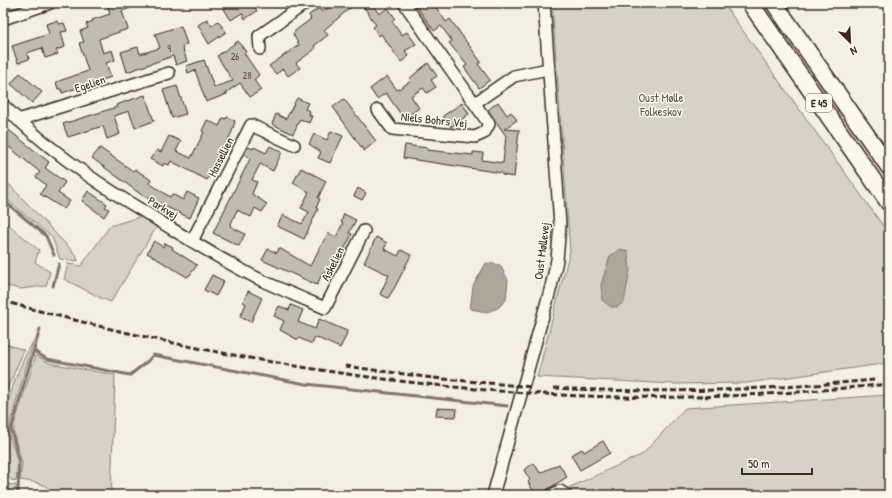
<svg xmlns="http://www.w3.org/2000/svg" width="892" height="498" viewBox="0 0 892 498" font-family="'Patrick Hand',sans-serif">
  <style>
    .green { fill: #d8d1c6; stroke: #8a7e72 }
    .water { fill: #afa69a; stroke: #817468 }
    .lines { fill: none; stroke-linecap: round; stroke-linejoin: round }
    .stream { stroke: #817468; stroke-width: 3 }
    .building { fill: #c3bbb0; stroke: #3b2a1e }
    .minor-casing { stroke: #3b2a1e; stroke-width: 14 }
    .highway-casing { stroke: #3b2a1e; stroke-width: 19 }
    .minor { stroke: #fbf7ec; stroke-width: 11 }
    .highway { stroke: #fbf7ec; stroke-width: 16 }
    .rail { stroke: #3b2a1e; stroke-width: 3; stroke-dasharray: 6 3; stroke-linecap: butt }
    .labels { text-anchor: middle; stroke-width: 3; stroke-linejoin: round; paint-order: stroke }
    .number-label { font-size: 10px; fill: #5d4e42 }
    .shield { fill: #fbf7ec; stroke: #75685c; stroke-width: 1 }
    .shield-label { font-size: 11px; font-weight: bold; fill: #3b2a1e }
    .street-label { font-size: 12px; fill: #3b2a1e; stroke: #fbf7ec }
    .park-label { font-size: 12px; fill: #625448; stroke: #fbf7ec }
  </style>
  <rect width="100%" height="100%" fill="#f3efe4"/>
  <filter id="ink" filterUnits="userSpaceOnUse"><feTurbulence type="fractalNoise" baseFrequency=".025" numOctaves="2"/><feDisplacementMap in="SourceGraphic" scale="8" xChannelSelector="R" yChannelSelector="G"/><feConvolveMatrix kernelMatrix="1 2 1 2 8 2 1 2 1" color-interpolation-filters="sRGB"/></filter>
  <g filter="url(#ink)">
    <g class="green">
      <path d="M 552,3 L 723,3 L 889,234 L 889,363 L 747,383 L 674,384 L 537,377 L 570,251 Z"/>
      <path d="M 3,178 L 76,255 L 78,261 L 60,259 L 52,237 L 3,196 Z"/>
      <path d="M 142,216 L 157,226 L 111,302 L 103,299 L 64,279 L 68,264 L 81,266 L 110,226 Z"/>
      <path d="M 3,220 L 39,250 L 35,262 L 50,272 L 46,286 L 20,289 L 3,285 Z"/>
      <path d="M 34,340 L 9,426 L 10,437 L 18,463 L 16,481 L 11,480 L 4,472 C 0,422 9,383 34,340 Z"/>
      <path d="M 3,343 L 24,350 L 7,390 L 3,393 Z"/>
      <path d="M 36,355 L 49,363 L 115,375 L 111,495 L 55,495 C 48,483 33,482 20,480 L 22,463 L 14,435 L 14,425 Z"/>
      <path d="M 889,395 L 889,495 L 569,495 L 566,489 L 643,454 L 685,408 Z"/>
      <path d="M 5,484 L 16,485 L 16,495 L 5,495 Z"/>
    </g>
    <g class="water">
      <path d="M 621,249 L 628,252 L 630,269 L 624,302 L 617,307 L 611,307 L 602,300 L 601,285 L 610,256 Z"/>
      <path d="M 486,263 L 500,265 L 508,280 L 506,300 L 498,308 L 487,312 L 470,309 L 473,286 Z"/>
    </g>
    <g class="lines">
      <g class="stream">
        <path d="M 3,200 L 46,236 L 54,255"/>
        <path d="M 53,286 L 59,264"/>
        <path d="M 34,351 L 47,359 L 130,375 L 148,361 L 153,355 L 306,384 L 507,406"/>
        <path d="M 18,495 L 19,461 L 11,429 L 40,329"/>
      </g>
    </g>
    <g class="building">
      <path d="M 121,3 L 142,4 L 122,11 L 128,29 L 99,39 L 103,53 L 112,50 L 115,60 L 106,63 L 111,77 L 62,93 L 61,89 L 58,89 L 56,82 L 88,71 L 79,43 L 84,42 L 80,31 L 88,28 L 86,24 L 93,21 L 92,20 L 110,14 L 108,7 Z"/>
      <path d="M 227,3 L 252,3 L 257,11 L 245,19 L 242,13 L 231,20 L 224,9 L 229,6 Z"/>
      <path d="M 336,3 L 356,3 L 324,30 L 328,35 L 314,46 L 315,49 L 296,63 L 300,68 L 288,76 L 283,69 L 276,74 L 269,66 L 299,45 L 293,34 L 296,30 L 311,19 L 309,15 L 319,8 L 322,12 Z"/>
      <path d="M 361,3 L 371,3 L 379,14 L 388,8 L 395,18 L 392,21 L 402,35 L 407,32 L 416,44 L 405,51 L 409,56 L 401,62 L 381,34 L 379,36 L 373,27 L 376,25 Z"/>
      <path d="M 414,3 L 433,3 L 446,22 L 450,19 L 481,62 L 478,64 L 490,80 L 479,88 L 464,67 L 467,65 L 449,43 L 452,41 L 441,26 L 434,31 Z"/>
      <path d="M 207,19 L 212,26 L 218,21 L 226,32 L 209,44 L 198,25 Z"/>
      <path d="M 57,21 L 59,24 L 64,23 L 67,31 L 61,32 L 65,47 L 56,50 L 58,54 L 45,58 L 42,48 L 27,53 L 29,59 L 18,63 L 12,46 L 49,34 L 46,24 Z"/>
      <path d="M 181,26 L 187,44 L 182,46 L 187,61 L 176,65 L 173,56 L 127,72 L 121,52 L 138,47 L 140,54 L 160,48 L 155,34 Z"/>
      <path d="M 238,41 L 246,52 L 244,53 L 259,75 L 254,80 L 261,90 L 250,97 L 240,83 L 227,92 L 227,94 L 206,102 L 195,70 L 188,73 L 186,66 L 204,60 L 214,87 L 233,81 L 217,56 Z"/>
      <path d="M 428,63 L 437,76 L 431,80 L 436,87 L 427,93 L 423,88 L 411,96 L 419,108 L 404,119 L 386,93 L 377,99 L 370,89 L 387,76 L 397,90 L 411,81 L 409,79 Z"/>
      <path d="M 20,73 L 42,92 L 32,103 L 11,84 Z"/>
      <path d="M 177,86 L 186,114 L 172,118 L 163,90 Z"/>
      <path d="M 145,95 L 154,121 L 135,128 L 129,111 L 114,116 L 120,134 L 107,139 L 103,126 L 68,137 L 63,124 L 117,107 L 116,105 Z"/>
      <path d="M 297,98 L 308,103 L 305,109 L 310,111 L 309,115 L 312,116 L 309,123 L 300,119 L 293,134 L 272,124 L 276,114 L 286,119 Z"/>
      <path d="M 344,99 L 376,141 L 364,151 L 333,107 Z"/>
      <path d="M 498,102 L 507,115 L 511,112 L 517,120 L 504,129 L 519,130 L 514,177 L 502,175 L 502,173 L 403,158 L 405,145 L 428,148 L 427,150 L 473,155 L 473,152 L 483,153 L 482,160 L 503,163 L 506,136 L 488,110 Z"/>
      <path d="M 462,103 L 469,114 L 451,127 L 443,116 Z"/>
      <path d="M 227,117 L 235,121 L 232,132 L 207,180 L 171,161 L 169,165 L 164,163 L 163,166 L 150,159 L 157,150 L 161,152 L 169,136 L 181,141 L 176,151 L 191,158 L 204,132 L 202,131 L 207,120 L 219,126 L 223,118 L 226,119 Z"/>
      <path d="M 6,128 L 49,162 L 45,168 L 65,182 L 58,193 L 70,201 L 64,209 L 40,194 L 46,185 L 36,177 L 40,172 L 9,147 L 3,155 L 3,132 Z"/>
      <path d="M 331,131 L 343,136 L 330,163 L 318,158 L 321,152 L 309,144 L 314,134 L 327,140 Z"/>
      <path d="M 270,146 L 282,152 L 273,171 L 260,164 L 252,180 L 257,182 L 252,194 L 267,204 L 262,212 L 255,208 L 251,217 L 237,210 L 230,226 L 245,234 L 239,246 L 213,233 L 250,159 L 249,157 L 244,154 L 248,147 L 253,149 L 254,147 L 266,153 Z"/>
      <path d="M 100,148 L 133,171 L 135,169 L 151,180 L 149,183 L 170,197 L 172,194 L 183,200 L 187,192 L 199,198 L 190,218 L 143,196 L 92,158 Z"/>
      <path d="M 301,168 L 326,181 L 318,198 L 320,199 L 316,208 L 318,209 L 304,239 L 277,226 L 283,215 L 302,224 L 309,212 L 301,208 L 309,192 L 293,183 Z"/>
      <path d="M 358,188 L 366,193 L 362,200 L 354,196 Z"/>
      <path d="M 88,191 L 107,204 L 105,207 L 109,209 L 104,217 L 82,201 Z"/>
      <path d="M 344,214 L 356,220 L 349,233 L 352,234 L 331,276 L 323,272 L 317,285 L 262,260 L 268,249 L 277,253 L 279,248 L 310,266 L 328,233 L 336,237 L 343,223 L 341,222 Z"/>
      <path d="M 376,237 L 387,243 L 384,249 L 398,256 L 401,250 L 411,255 L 395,287 L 388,298 L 380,294 L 389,275 L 364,263 Z"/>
      <path d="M 154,241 L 163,247 L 165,243 L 173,247 L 172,249 L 197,265 L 190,275 L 187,277 L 147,253 Z"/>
      <path d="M 212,275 L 224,281 L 216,296 L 204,290 Z"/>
      <path d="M 248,291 L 262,298 L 251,322 L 240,317 L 246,304 L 243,302 Z"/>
      <path d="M 291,305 L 303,310 L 298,322 L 315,329 L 319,319 L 347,331 L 346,336 L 340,348 L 320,339 L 315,338 L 312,344 L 299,338 L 298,340 L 280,330 L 284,321 L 274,316 L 279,306 L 289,310 Z"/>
      <path d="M 437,408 L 457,409 L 456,417 L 436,416 Z"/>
      <path d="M 603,441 L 610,453 L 580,470 L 571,455 L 582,449 L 584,452 Z"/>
      <path d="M 534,463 L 540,473 L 559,464 L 567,477 L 548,489 L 544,495 L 536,495 L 528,482 L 530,480 L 524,470 Z"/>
    </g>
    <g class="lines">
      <g class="minor-casing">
        <g id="minor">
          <path d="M 3,19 L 50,3"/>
          <path d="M 260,49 L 259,36 L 306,3"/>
          <path d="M 475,103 L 514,76 L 548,69"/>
          <path d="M 3,105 C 46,148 96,183 148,214 C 185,237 222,261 261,280 C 282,290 304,299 325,308 L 364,231"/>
          <path d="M 378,110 L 392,129 L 475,137 L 484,133 L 489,124 L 404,3"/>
          <path d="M 18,120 L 169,73"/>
          <path d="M 192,241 L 251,125 L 294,145"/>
          <path d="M 493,495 L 551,287 L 557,260 L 560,225 L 544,3"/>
          <path d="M 551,495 L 560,491 L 566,495"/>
        </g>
      </g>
      <g class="highway-casing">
        <g id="highway">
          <path d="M 750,3 L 889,203"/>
          <path d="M 774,3 L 889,167"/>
        </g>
      </g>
      <use href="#minor" class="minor"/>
      <use href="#highway" class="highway"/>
      <g class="rail">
        <path d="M 3,301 C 199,356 416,393 620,397 C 710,399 799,393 889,384"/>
        <path d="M 345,366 L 433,378 L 532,387"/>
        <path d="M 554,388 C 661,394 767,390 874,380"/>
      </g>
    </g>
  </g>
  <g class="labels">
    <g class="number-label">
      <text x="169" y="52">9</text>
      <text x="235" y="60">26</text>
      <text x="247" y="79">28</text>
    </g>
    <rect class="shield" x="806" y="94" width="26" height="18" rx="3"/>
    <g class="shield-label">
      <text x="819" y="107">E 45</text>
    </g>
    <g class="street-label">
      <text transform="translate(90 84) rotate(-18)" y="4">Egelien</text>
      <text transform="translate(434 120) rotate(6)" y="4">Niels Bohrs Vej</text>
      <text transform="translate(221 157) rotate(-63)" y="4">Hassellien</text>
      <text transform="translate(163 208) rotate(31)" y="4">Parkvej</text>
      <text transform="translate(542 251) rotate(-83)" y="4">Oust Møllevej</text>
      <text transform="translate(333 264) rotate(-63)" y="4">Askelien</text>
    </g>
    <g class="park-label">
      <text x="661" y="102">Oust Mølle<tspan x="661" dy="14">Folkeskov</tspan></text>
    </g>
  </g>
  <rect width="892" height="498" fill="none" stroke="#fbf7ec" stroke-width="16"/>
  <rect x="8" y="8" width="876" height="482" fill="none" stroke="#3b2a1e" stroke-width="1.5" filter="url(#ink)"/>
  <g transform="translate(850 42) rotate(156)" stroke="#fbf7ec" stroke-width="3" paint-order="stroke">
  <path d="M0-3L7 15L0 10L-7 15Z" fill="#3b2a1e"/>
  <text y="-6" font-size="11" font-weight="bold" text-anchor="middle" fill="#3b2a1e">N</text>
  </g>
  <path d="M742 468v6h70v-6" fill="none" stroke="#3b2a1e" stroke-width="2"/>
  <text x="748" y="468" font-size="12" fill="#3b2a1e" stroke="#fbf7ec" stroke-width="3" paint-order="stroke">50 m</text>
</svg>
